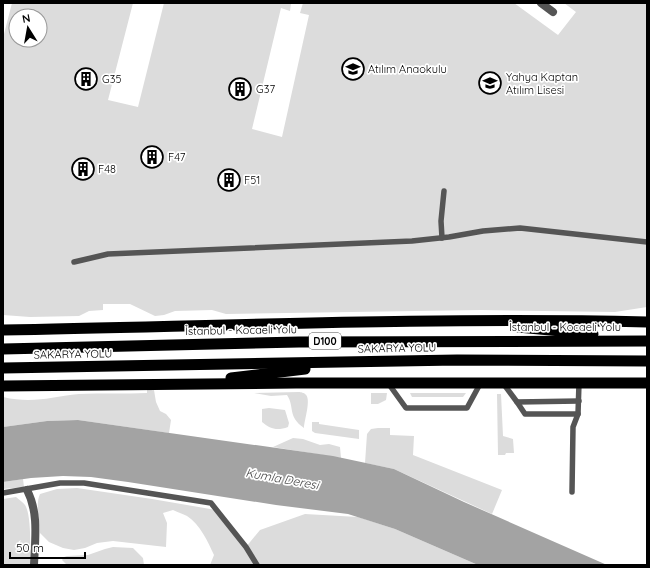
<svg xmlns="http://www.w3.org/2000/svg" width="650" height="568" viewBox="0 0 650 568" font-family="Quicksand,sans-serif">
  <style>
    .green { fill: #dcdcdc; fill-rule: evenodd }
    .water { fill: #a3a3a3 }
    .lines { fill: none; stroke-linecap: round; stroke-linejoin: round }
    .service { stroke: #555; stroke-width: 5.5 }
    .minor { stroke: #555; stroke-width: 8 }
    .trunk { stroke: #000; stroke-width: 11 }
    .labels { text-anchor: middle; stroke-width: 3.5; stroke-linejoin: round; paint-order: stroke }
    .shield { fill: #fff; stroke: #4c4c4c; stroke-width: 1 }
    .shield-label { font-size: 10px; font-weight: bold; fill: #000 }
    .poi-label { font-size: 11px; fill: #000; stroke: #fff; text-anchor: start }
    .street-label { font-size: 11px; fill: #000; stroke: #fff }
    .water-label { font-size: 12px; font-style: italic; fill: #444; stroke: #fff }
  </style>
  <rect width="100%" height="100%" fill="#fff"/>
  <g class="green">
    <path d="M 12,3 L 133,3 L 108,100 L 138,107 L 164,3 L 291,3 L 290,11 L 281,8 L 252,129 L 282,137 L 309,15 L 300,13 L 303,3 L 514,3 L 558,35 L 576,12 L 564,3 L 647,3 L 647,307 L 615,312 L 481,310 L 226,314 L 212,310 L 175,311 L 164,315 L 155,316 L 130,304 L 103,304 L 103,310 L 89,311 L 79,316 L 30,317 L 3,315 L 3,38 ZM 16,16 L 40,16 L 40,40 L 16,40 Z"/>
    <path d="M 147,390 L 154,390 L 156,402 L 160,411 L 166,414 L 171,420 L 169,433 L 78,420 L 47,421 L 3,427 L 3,397 C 33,404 50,397 79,394 C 102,393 125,394 147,393 Z"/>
    <path d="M 299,392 C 300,392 305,393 305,394 C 312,398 304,421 304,428 C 287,416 295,407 287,395 L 271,396 L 254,393 Z"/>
    <path d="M 371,393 L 387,393 L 386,400 L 378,404 L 371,404 Z"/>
    <path d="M 410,393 L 466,393 L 463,397 L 412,397 Z"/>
    <path d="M 497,394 L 501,394 L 503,436 L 513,439 L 514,453 L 506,453 L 505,455 L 498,455 Z"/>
    <path d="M 269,408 L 285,410 L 289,423 L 288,427 C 277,431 270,429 262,422 L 262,409 Z"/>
    <path d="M 312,422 L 319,422 L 319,424 L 359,430 L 359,439 L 315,433 L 312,431 Z"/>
    <path d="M 378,428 L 390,428 L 390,435 L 414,436 L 413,455 L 502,490 L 492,514 L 394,469 L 365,463 L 367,434 L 371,429 Z"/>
    <path d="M 293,438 L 303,439 L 320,445 L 329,444 L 340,447 L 341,458 L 273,447 Z"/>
    <path d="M 23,479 L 24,487 L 3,489 L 3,482 Z"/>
    <path d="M 77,488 L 152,499 L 216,510 L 246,547 L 260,530 L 305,514 L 358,517 L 395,529 L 478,565 L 210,565 L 214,555 C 208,542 200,524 187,516 C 183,514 177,512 173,510 L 163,513 L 167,523 L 166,547 L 113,541 L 97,543 L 85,548 L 74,550 L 63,548 L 49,542 L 40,533 C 40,521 35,504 40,494 L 57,489 Z"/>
    <path d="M 16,497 C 19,500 23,502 25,505 C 32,516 30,552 30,565 L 3,565 L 3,499 Z"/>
    <path d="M 113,547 L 133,548 L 143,558 L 144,565 L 69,565 L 66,564 L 62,560 L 64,557 L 67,556 L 88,555 L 105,549 Z"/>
  </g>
  <path class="water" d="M 78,420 L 333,456 L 394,469 L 464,502 L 607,565 L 478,565 L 395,529 L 348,514 L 276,505 L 128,482 L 91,477 L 63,476 L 31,478 L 3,482 L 3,427 L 47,421 Z"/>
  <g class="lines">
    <g class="service">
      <path d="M 442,238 L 441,221 L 444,191"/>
      <path d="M 74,262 L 108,254 L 412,241 L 449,237 L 483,231 L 520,228 L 647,242"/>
      <path d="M 388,383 L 406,408 L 467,408 L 480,384"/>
      <path d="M 503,383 L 517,402 L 579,401"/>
      <path d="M 517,402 L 525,414 L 578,414"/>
      <path d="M 572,492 L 573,427 L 578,414 L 579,383"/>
      <path d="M 3,493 L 60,483 L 84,483 L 211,503 L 246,547 L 257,565"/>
    </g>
    <g class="minor">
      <path d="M 541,3 L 553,12"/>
      <path d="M 27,490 C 39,513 35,539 34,565"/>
    </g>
    <g class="trunk">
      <path d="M 518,327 L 593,334"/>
      <path d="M 3,330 C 218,326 432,317 647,322"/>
      <path d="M 3,349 L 299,342 L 647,341"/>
      <path d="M 3,368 L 457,360 L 647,361"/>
      <path d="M 231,378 L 305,369"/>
      <path d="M 3,386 L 296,383 L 647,383"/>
    </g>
  </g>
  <defs>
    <g id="school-ring" transform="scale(1.15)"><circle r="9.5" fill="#fff" stroke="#000" stroke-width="1.5"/><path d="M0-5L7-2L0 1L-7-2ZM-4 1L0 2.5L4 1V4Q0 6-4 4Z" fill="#000"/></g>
    <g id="building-ring" transform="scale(1.15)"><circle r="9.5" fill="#fff" stroke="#000" stroke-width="1.5"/><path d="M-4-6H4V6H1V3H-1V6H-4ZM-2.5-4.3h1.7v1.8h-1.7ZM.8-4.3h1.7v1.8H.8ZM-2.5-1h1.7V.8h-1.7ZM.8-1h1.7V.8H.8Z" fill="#000"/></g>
  </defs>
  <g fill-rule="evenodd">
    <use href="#school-ring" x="353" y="69"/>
    <use href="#building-ring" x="86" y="79"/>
    <use href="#school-ring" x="490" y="83"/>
    <use href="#building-ring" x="240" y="89"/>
    <use href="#building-ring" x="152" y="157"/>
    <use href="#building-ring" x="83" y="169"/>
    <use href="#building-ring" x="229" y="180"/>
  </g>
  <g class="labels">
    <rect class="shield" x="309" y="333" width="32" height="16" rx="3"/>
    <g class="shield-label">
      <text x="325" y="345">D100</text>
    </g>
    <g class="poi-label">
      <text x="368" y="73">Atılım Anaokulu</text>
      <text x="506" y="81">Yahya Kaptan<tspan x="506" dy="13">Atılım Lisesi</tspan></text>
      <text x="102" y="83">G35</text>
      <text x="256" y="93">G37</text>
      <text x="168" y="161">F47</text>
      <text x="98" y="173">F48</text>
      <text x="244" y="184">F51</text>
    </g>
    <g class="street-label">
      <text x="565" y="331">İstanbul - Kocaeli Yolu</text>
      <text transform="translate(241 330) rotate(-1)" y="4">İstanbul - Kocaeli Yolu</text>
      <text transform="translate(397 348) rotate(-1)" y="4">SAKARYA YOLU</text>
      <text transform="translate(73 354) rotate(-1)" y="4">SAKARYA YOLU</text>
    </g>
    <g class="water-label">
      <text transform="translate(282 479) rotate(10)" y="4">Kumla Deresi</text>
    </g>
  </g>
  <rect width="650" height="568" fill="none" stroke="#000000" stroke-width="8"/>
  <g transform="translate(28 28) rotate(349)"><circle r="19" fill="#ffffff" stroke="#999999"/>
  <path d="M0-3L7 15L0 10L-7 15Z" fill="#000000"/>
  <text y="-6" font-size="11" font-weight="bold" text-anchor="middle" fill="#000000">N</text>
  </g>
  <path d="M10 552v6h75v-6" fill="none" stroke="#000000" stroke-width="2"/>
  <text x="16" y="552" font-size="12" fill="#000000" stroke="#ffffff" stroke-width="3" paint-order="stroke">50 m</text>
</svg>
